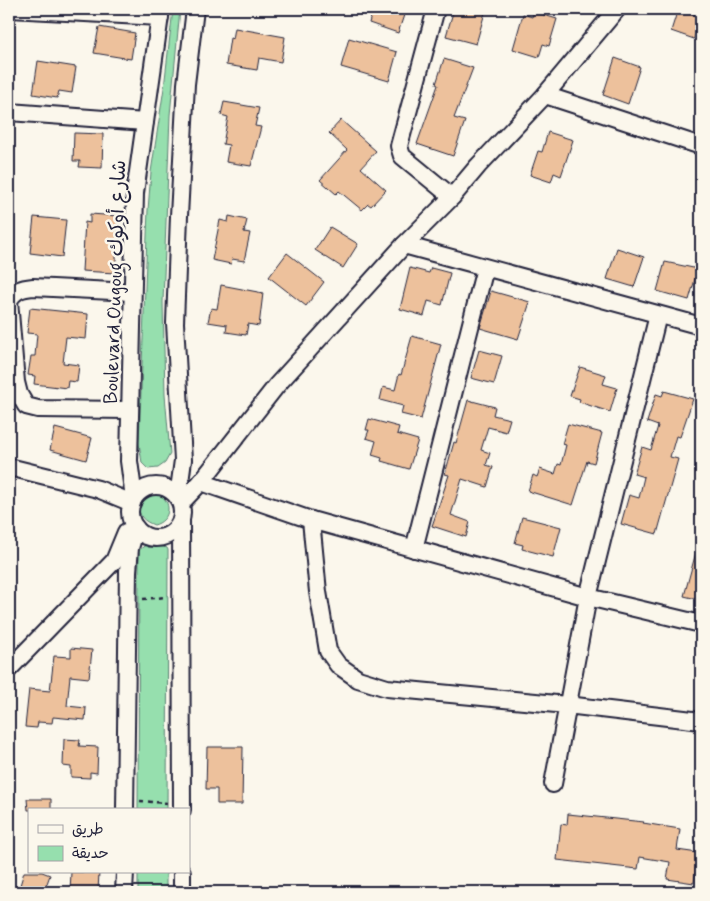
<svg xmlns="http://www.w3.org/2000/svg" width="710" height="901" viewBox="0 0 710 901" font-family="Mynerve,'Playpen Sans Arabic',sans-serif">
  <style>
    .green { fill: #96dfae; stroke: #5c8074 }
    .building { fill: #edc19c; stroke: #22223b }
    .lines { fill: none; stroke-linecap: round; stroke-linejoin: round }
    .street-casing { stroke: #22223b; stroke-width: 20 }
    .path { stroke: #22223b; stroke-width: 2.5; stroke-dasharray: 4 4; stroke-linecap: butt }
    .street { stroke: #fbf7ec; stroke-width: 16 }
    .labels { text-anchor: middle; stroke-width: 5; stroke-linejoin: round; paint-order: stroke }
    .street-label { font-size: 20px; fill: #22223b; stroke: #fbf7ec }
  </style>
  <rect width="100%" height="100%" fill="#fbf7ec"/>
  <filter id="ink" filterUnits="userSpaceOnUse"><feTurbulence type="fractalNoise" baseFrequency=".02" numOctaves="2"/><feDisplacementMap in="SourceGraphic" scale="10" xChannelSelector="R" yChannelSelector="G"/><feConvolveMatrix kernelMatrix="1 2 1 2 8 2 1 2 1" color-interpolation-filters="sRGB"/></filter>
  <g filter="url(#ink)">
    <g class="green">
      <path d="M 173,9 L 180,9 L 170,115 L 163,302 L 165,395 L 170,454 L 165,463 L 158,468 L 148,469 L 142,463 L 139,443 L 148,210 L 151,172 L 164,88 Z"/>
      <path d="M 147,494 L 161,495 C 173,505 169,521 154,525 C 144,521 138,517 139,504 Z"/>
      <path d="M 147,544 L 159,544 L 167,548 L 168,550 L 167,810 L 138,810 L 139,550 Z"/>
      <rect x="138" y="872" width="28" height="20"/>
    </g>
    <g class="building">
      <path d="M 373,9 L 406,9 L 398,33 L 369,23 Z"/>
      <path d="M 454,9 L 486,9 L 476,44 L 446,36 Z"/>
      <path d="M 678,9 L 701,17 L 694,39 L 671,31 Z"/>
      <path d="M 534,12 L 557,19 L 549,46 L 543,44 L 539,57 L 513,49 L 523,14 L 532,17 Z"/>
      <path d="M 99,27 L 135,33 L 131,59 L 94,53 Z"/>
      <path d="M 235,28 L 285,37 L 281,62 L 259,58 L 257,70 L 226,65 L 230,38 L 233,39 Z"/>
      <path d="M 349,38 L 397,52 L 389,81 L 341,67 Z"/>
      <path d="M 615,58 L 640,67 L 628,104 L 603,95 Z"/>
      <path d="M 444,59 L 473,68 L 454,118 L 465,121 L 453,156 L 417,144 L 438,85 L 436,84 Z"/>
      <path d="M 38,61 L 76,67 L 72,93 L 59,91 L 57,98 L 33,94 Z"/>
      <path d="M 224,102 L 259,108 L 255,126 L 261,127 L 251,166 L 226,162 L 229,145 L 223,144 L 228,117 L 221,115 Z"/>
      <path d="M 341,120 L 376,151 L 361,168 L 386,190 L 371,206 L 368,204 L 362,210 L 339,191 L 336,194 L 320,180 L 347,150 L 329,133 Z"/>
      <path d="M 548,132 L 573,140 L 561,176 L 554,173 L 551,182 L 530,175 L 538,151 L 542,152 Z"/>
      <path d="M 74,133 L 103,134 L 102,168 L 79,167 L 80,161 L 73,161 Z"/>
      <path d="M 90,214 L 119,216 L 115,273 L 82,271 L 85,222 L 90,223 Z"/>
      <path d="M 229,216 L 247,220 L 244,232 L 250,233 L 244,261 L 232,259 L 231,264 L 212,260 L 220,220 L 228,222 Z"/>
      <path d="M 34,217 L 66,220 L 62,257 L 30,253 Z"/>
      <path d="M 330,227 L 358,244 L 343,268 L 315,250 Z"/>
      <path d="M 617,248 L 644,257 L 634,287 L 607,279 Z"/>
      <path d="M 287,253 L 324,282 L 306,306 L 269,277 Z"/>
      <path d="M 665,262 L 698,269 L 689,300 L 657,291 Z"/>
      <path d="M 410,268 L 429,273 L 431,268 L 450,273 L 442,305 L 428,301 L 424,316 L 400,309 Z"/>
      <path d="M 221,285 L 263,293 L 259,326 L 248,324 L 246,335 L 226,332 L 227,325 L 208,322 L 211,308 L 217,309 Z"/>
      <path d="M 491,291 L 530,302 L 518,339 L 480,328 Z"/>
      <path d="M 30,308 L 88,314 L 86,339 L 66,337 L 63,363 L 79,365 L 77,382 L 68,381 L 67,388 L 34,384 L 35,376 L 28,375 L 31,356 L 35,356 L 37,334 L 27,333 Z"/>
      <path d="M 412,336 L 441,344 L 421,419 L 401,414 L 403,406 L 380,400 L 383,387 L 395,390 L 399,374 L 401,375 Z"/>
      <path d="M 479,350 L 502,356 L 494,384 L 471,378 Z"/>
      <path d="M 580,367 L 606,375 L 603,384 L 617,388 L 610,412 L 579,402 L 580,399 L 570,396 Z"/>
      <path d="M 664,391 L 693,399 L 680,437 L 676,436 L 670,457 L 678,459 L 657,534 L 621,524 L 629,495 L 639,498 L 644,477 L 634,474 L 642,447 L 651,450 L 658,426 L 647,422 L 656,394 L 662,396 Z"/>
      <path d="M 468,400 L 495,407 L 493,415 L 510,419 L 506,432 L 488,427 L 481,450 L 490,453 L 486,465 L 493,467 L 487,487 L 462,479 L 451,515 L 470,522 L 466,537 L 432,526 L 449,475 L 445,474 L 454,442 L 456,443 Z"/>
      <path d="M 369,419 L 399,427 L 397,434 L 418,440 L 409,469 L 381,461 L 382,458 L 372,455 L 376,441 L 366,438 L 369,430 L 366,430 Z"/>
      <path d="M 568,424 L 602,433 L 594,463 L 587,461 L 573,505 L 528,491 L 533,475 L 537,477 L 540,469 L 555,474 L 558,464 L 561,465 L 566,445 L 562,444 Z"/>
      <path d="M 55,428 L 92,438 L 86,460 L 50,450 Z"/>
      <path d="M 522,517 L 561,527 L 553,557 L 522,549 L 523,545 L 515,543 Z"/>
      <path d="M 698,545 L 701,546 L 701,600 L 684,596 Z"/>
      <path d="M 71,648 L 92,650 L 89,678 L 70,676 L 67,706 L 86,708 L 85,720 L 53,717 L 52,723 L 38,722 L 37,728 L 25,727 L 29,689 L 50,691 L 54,656 L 71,657 Z"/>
      <path d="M 64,739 L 80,740 L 79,746 L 98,747 L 97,773 L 90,772 L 90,778 L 71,777 L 71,767 L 63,766 Z"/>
      <path d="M 207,747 L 243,747 L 242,804 L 217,804 L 217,789 L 206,789 Z"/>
      <path d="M 27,799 L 51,799 L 51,810 L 28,810 Z"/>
      <path d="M 568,814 L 644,822 L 643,823 L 680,829 L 677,850 L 698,853 L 694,883 L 667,879 L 670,862 L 640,857 L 638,869 L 557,860 L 561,824 L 567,825 Z"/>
      <path d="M 24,872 L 42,872 L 50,875 L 44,892 L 18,892 Z"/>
      <path d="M 71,872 L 99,872 L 98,892 L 70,892 Z"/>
    </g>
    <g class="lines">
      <g class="street-casing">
        <g id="street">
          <path d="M 10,9 L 160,17"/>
          <path d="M 436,9 L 399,146 L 402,156 L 452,197"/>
          <path d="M 545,95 L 701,146"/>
          <path d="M 9,112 L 145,122"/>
          <path d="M 404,245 L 701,326"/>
          <path d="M 130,410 L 38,409 L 26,406 L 19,394 L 16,382 L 9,301 C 14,290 22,288 33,287 L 132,292"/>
          <path d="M 9,467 L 98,489 L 132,503"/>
          <path d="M 201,482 L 311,520 L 588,597 L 701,624"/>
          <circle cx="156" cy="512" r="26"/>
          <path d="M 178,497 L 183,460 L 175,323 L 179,216 L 186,84 L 195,9"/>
          <path d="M 134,498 L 129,461 L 135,193 L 161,9"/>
          <path d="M 181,503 L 201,482 L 277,385 L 404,245 L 452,197 L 478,166 L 545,95 L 617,9"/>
          <path d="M 181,520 L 182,810"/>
          <path d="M 311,520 L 318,592 L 328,651 L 338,665 L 358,679 L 387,688 L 567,705 L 701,721"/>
          <path d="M 414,549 L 485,268"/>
          <path d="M 9,669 L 114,561 L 126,532"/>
          <path d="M 553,784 L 588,597 L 658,315"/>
          <path d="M 125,810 L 128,571 L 130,548 L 136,528"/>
          <path d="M 182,872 L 182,892"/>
          <path d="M 124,892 L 125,872"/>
        </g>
      </g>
      <g class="path">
        <path d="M 146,544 L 159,544 L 167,547"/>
        <path d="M 143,599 L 167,597"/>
        <path d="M 140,801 L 167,803"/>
      </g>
      <use href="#street" class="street"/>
    </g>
  </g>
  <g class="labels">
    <g class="street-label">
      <text transform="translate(114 282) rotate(-88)" y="7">Boulevard Ougoug شارع أوكوك</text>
    </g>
  </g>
  <rect width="710" height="901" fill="none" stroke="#fbf7ec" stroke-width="30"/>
  <rect x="15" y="15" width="680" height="871" fill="none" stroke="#22223b" stroke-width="2" filter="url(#ink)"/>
  <rect x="28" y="808" width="162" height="65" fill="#fbf7ec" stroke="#a4a2a5"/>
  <rect x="38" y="825" width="25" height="8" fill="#fbf7ec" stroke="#a4a2a5"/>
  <text x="72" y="834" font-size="15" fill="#22223b">طريق</text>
  <rect x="38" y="846" width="25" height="15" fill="#96dfae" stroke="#a4a2a5"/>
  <text x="72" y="858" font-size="15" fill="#22223b">حديقة</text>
</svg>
